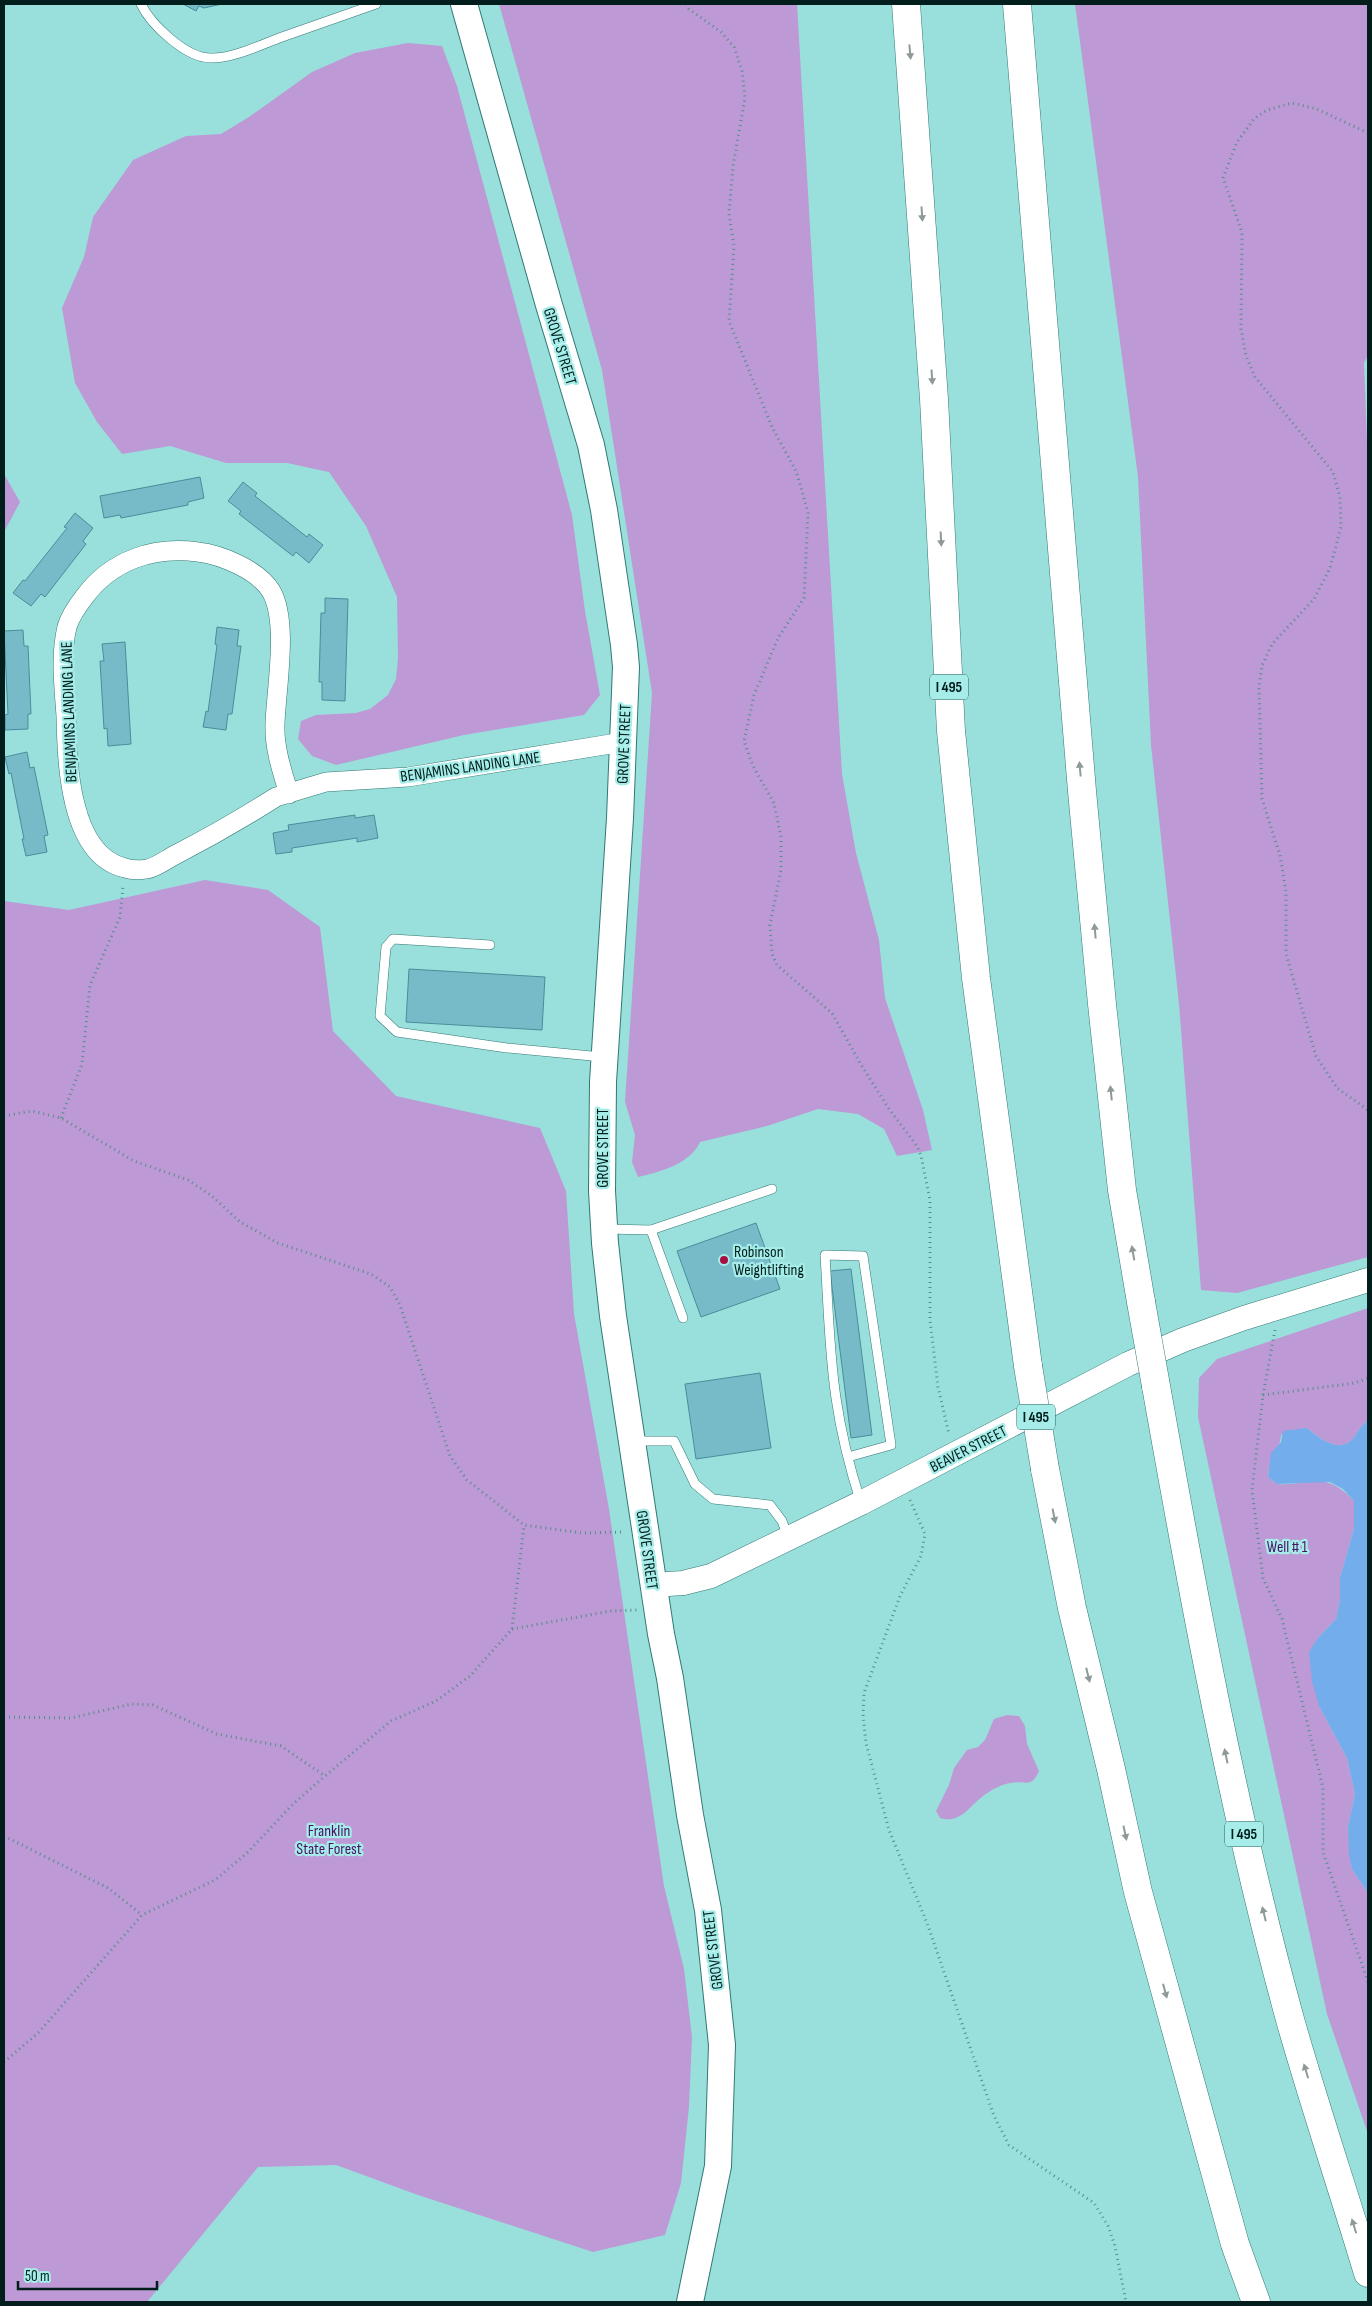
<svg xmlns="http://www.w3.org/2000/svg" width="1372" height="2306" viewBox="0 0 1372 2306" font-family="'Sofia Sans Condensed',sans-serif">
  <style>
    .green { fill: #bd99d5 }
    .water { fill: #74adeb }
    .building { fill: #78bbc8; stroke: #4a8d9a }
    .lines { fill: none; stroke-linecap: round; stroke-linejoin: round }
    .service-casing { stroke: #317875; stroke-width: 10 }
    .minor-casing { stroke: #317875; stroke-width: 20 }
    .tertiary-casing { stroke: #317875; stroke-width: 25 }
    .secondary-casing { stroke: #317875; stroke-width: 28 }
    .motorway-casing { stroke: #317875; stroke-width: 29 }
    .path { stroke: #588d8a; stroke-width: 3; stroke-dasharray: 1 4; stroke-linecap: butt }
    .service { stroke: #fff; stroke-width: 9 }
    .minor { stroke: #fff; stroke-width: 19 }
    .tertiary { stroke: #fff; stroke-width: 24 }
    .secondary { stroke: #fff; stroke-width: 26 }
    .motorway { stroke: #fff; stroke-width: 28 }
    .motorway-bridge-casing { stroke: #317875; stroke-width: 29; stroke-linecap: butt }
    .motorway-bridge { stroke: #fff; stroke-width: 28 }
    .oneway { fill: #8d9a99 }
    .poi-dot { fill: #a70f40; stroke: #a6ede9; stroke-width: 2 }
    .labels { text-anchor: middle; stroke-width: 4.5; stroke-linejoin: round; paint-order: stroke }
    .shield { fill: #a6ede9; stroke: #325c5a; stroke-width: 1 }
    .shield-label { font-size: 15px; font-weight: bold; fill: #011e1c }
    .street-label { font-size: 16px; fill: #011e1c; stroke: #a6ede9 }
    .poi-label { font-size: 16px; fill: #011e1c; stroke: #a6ede9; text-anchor: start }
    .park-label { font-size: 16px; fill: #491064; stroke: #a6ede9 }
  </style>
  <rect width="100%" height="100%" fill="#99e0dc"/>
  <g class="green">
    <path d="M 499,4 L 797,4 L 842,774 L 856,853 L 879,940 L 885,998 L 923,1110 L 932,1150 L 897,1156 L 884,1129 L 858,1114 L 818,1109 L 767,1126 L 700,1142 C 690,1164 660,1172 638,1177 L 632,1162 L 635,1135 L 625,1102 L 652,693 L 602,370 Z"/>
    <path d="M 1075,4 L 1368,4 L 1368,355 L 1364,363 L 1368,468 L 1368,1257 L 1237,1293 L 1201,1290 L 1179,1004 L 1151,745 L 1138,477 Z"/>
    <path d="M 408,43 L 442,46 L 457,86 L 572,515 L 585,611 L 600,695 L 584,715 L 464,735 L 336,765 L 312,756 L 298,739 L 301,721 L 316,715 L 356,713 L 370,709 L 388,695 L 396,679 L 398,658 L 397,597 L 366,526 L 329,472 L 287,463 L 226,463 L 170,446 L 122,454 L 97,422 L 75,383 L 62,308 L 84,257 L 93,217 L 133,160 L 186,136 L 221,134 L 249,117 L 312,72 L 355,53 Z"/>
    <path d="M 4,474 L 20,502 L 4,532 Z"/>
    <path d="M 205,880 L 268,890 L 320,927 L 333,1031 L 396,1096 L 540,1128 L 566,1191 L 574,1314 L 609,1509 L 664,1886 L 684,1969 L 692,2037 L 689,2107 L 681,2183 L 665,2235 L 593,2252 L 418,2195 L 336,2165 L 258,2167 L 147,2302 L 4,2302 L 4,901 L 69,910 Z"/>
    <path d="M 1368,1308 L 1368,1421 C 1362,1424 1359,1430 1355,1436 C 1341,1456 1320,1439 1307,1428 L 1281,1435 C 1280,1451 1268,1460 1268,1477 L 1277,1484 C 1313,1486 1325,1470 1354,1501 L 1354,1529 L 1340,1578 L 1340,1600 L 1336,1619 L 1318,1638 L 1319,1706 L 1347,1758 L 1355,1794 L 1348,1827 L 1352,1869 L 1368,1893 L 1368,2134 L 1327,2014 L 1198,1417 L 1199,1378 L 1217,1359 Z"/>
    <path d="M 1007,1715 L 1019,1716 L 1025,1726 L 1027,1744 L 1039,1771 C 1031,1789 1026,1780 1010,1783 C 1004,1784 994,1788 989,1792 C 972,1801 963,1825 940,1818 L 936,1811 L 949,1785 L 954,1768 L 967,1750 L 978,1747 L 985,1740 L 994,1719 Z"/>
  </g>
  <path class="water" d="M 1368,1421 L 1368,1893 L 1352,1869 L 1349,1855 L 1348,1827 L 1355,1794 L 1347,1758 L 1319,1706 L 1312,1681 L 1309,1652 L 1318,1638 L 1336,1619 L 1340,1600 L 1340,1578 L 1354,1529 L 1354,1501 L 1343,1489 L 1330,1482 L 1277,1484 L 1268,1477 L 1271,1453 L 1281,1442 L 1283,1431 L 1307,1428 C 1320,1439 1341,1456 1355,1436 C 1359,1430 1362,1424 1368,1421 Z"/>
  <g class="building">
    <path d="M 183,4 L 222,4 L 204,8 L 199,6 L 196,11 Z"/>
    <path d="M 200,477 L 204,498 L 188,502 L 188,505 L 121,518 L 120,515 L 104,518 L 100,496 Z"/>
    <path d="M 243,482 L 257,493 L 255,496 L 307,537 L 309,534 L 323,545 L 309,563 L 296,552 L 293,556 L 239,514 L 241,511 L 228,501 Z"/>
    <path d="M 75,513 L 93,528 L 83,541 L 86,544 L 45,597 L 41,594 L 31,606 L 13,593 L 23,580 L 25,581 L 67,528 L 64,527 Z"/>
    <path d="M 325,598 L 348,599 L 345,701 L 322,700 L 322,682 L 319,682 L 321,613 L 325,613 Z"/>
    <path d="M 217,627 L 239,630 L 237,646 L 241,646 L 232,714 L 228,714 L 226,730 L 203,727 L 206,711 L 208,712 L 217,645 L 215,644 Z"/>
    <path d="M 23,630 L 24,646 L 28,646 L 31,714 L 28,714 L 28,729 L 5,730 L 5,715 L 8,714 L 4,631 Z"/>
    <path d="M 125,642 L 131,744 L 108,746 L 107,728 L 104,729 L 100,661 L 104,661 L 102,644 Z"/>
    <path d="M 27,752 L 30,768 L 34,767 L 48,835 L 44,836 L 47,852 L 26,856 L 22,839 L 24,839 L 11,773 L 9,774 L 5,757 Z"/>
    <path d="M 355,815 L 355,818 L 374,815 L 378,838 L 357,842 L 357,838 L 292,848 L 292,852 L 276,854 L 273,833 L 289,830 L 288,825 Z"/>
    <path d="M 409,969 L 545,977 L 542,1030 L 406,1022 Z"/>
    <path d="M 756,1223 L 780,1289 L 701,1317 L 677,1251 Z"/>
    <path d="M 851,1269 L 872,1435 L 851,1438 L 830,1271 Z"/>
    <path d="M 760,1373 L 771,1448 L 696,1459 L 685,1384 Z"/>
  </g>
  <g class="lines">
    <g class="service-casing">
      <g id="service">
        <path d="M 141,4 C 151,25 187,59 212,58 C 234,58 260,45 282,37 C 313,26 345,15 376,4"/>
        <path d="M 490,945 L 393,939 L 386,947 L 380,1016 L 397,1032 L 507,1048 L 602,1057"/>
        <path d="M 606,1229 L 651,1230 L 772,1189"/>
        <path d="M 651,1230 L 683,1318"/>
        <path d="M 635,1441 L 674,1441 L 695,1484 L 713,1499 L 770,1505 L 782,1521 L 788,1537"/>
        <path d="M 848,1457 L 891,1445 L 863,1256 L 825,1255 C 828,1302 829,1351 836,1398 C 841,1433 850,1469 861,1503"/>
      </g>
    </g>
    <g class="minor-casing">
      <path id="minor" d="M 289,794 C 282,771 274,748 275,724 C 276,689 289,622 271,591 C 258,570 222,555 198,552 C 154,546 112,560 85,596 C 78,605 70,616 67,627 C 60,656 64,687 66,716 C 67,761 69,855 125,868 C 131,870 141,870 147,869 C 157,867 167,859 175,855 C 210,837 243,818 276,797 L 326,782 L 408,777 L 623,742"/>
    </g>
    <g class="tertiary-casing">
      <path id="tertiary" d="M 653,1585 L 683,1583 L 711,1576 L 861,1503 L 1128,1364 L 1183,1340 L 1244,1318 L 1368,1280"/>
    </g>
    <g class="secondary-casing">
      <path id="secondary" d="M 464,4 L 549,305 L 591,445 L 604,510 L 624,645 L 626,667 L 620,818 L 603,1082 L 602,1191 L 605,1243 L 613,1316 L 661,1634 L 670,1678 L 690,1815 L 708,1910 L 722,2045 L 718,2166 L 690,2302"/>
    </g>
    <g class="motorway-casing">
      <g id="motorway">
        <path d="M 906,4 L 934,399 L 951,731 L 976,978 L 1028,1366"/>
        <path d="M 1017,4 L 1082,791 L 1102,1004 L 1122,1190 L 1141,1302"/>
        <path d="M 1156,1386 C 1194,1600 1233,1813 1291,2023 C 1315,2107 1343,2190 1368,2273"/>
        <path d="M 1045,1469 L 1072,1608 L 1111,1769 L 1138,1892 L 1235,2244 L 1256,2302"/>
      </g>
    </g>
    <g class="path">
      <path d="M 686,4 L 689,9 L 721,32 L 734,47 L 742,71 L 745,98 L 733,166 L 729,214 L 734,246 L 729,321 L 772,427 L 796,471 L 808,512 L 804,598 L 778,638 L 754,695 L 744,741 L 753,766 L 774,803 L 781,837 L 781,870 L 770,925 L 772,954 L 777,965 L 832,1013 L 860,1063 L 889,1109 L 917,1146 L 921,1156 L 930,1200 L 930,1320 L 938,1387 L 949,1434"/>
      <path d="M 1368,133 L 1317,109 L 1292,103 L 1267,110 L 1254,119 L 1237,142 L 1223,178 L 1242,232 L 1241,329 L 1246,356 L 1255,377 L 1333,472 L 1340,497 L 1341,527 L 1330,568 L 1314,599 L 1272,644 L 1262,666 L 1259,686 L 1262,799 L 1280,855 L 1286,892 L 1286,954 L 1316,1056 L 1337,1088 L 1368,1110"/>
      <path d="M 4,1116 L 32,1111 L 61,1118 L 134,1161 L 188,1180 L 212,1196 L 240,1222 L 278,1243 L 371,1274 L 390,1287 L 400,1305 L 450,1456 L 467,1480 L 524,1525 L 582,1533 L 624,1532"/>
      <path d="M 61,1118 L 82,1064 L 90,985 L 120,917 L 123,886"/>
      <path d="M 1275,1330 L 1263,1395 L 1252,1490 L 1263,1578 L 1282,1619 L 1323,1788 L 1323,1852 L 1368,1982"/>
      <path d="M 1263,1395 L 1355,1383 L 1368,1378"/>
      <path d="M 910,1500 L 925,1534 L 921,1556 L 900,1596 L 864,1693 L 863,1714 L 866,1743 L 889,1830 L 927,1923 L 994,2116 L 1009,2145 L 1094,2203 L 1108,2226 L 1115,2246 L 1126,2302"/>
      <path d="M 512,1629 L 611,1611 L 637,1610"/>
      <path d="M 4,1717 L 71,1718 L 132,1704 L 153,1705 L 217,1734 L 281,1746 L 325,1776 L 391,1721 L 436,1701 L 470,1676 L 512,1629 L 524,1525"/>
      <path d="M 4,1836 L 108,1888 L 142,1915"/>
      <path d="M 4,2062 L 38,2033 L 142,1915 L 215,1880 L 248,1852 L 293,1804 L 325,1776"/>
    </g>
    <use href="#service" class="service"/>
    <use href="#minor" class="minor"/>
    <use href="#tertiary" class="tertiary"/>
    <use href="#secondary" class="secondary"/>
    <use href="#motorway" class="motorway"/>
    <g class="motorway-bridge-casing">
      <g id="motorway-bridge">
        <path d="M 1141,1302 L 1156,1386"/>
        <path d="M 1028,1366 L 1045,1469"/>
      </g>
    </g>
    <use href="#motorway-bridge" class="motorway-bridge"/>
  </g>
  <defs><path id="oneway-solid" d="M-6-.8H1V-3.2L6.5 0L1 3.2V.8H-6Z" transform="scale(1.25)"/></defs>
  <g class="oneway">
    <use href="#oneway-solid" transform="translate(910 52) rotate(85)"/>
    <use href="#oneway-solid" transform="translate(922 214) rotate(86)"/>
    <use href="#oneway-solid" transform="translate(932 377) rotate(86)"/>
    <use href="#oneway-solid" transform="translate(941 539) rotate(87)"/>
    <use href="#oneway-solid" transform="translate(1080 769) rotate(-95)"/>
    <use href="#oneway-solid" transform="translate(1095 931) rotate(-95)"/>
    <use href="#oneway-solid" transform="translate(1111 1093) rotate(-96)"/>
    <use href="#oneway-solid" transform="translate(1133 1253) rotate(-100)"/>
    <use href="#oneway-solid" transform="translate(1054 1516) rotate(79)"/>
    <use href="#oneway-solid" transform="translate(1088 1675) rotate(76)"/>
    <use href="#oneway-solid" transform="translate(1226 1756) rotate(-102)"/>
    <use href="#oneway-solid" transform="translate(1125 1833) rotate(78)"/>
    <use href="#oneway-solid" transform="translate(1264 1914) rotate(-104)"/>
    <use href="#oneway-solid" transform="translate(1165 1991) rotate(75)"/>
    <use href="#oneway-solid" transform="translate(1306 2071) rotate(-107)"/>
    <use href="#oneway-solid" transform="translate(1354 2226) rotate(-107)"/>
  </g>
  <circle class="poi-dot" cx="724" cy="1260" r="5"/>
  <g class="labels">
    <g class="shield">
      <rect x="930" y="674.5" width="38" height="25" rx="4"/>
      <rect x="1017" y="1404.5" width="38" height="25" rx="4"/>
      <rect x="1225" y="1821.5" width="38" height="25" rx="4"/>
    </g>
    <g class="shield-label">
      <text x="949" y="692">I 495</text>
      <text x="1036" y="1422">I 495</text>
      <text x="1244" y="1839">I 495</text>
    </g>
    <g class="street-label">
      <text transform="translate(561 346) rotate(73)" y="6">GROVE STREET</text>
      <text transform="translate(68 712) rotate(-92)" y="6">BENJAMINS LANDING LANE</text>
      <text transform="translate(623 744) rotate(-88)" y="6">GROVE STREET</text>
      <text transform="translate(470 766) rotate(-8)" y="6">BENJAMINS LANDING LANE</text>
      <text transform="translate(602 1148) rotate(-90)" y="6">GROVE STREET</text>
      <text transform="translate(968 1448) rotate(-27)" y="6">BEAVER STREET</text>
      <text transform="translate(648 1550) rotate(82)" y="6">GROVE STREET</text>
      <text transform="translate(712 1950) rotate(-97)" y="6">GROVE STREET</text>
    </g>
    <g class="poi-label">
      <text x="734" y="1257">Robinson<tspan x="734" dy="18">Weightlifting</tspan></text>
    </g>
    <g class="park-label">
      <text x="1287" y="1552">Well # 1</text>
      <text x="329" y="1836">Franklin<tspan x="329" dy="18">State Forest</tspan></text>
    </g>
  </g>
  <rect width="1372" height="2306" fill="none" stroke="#011e1c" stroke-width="10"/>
  <path d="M18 2281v8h139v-8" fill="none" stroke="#011e1c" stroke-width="2.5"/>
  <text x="25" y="2281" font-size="15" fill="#011e1c" stroke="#a6ede9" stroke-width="4" paint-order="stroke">50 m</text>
</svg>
